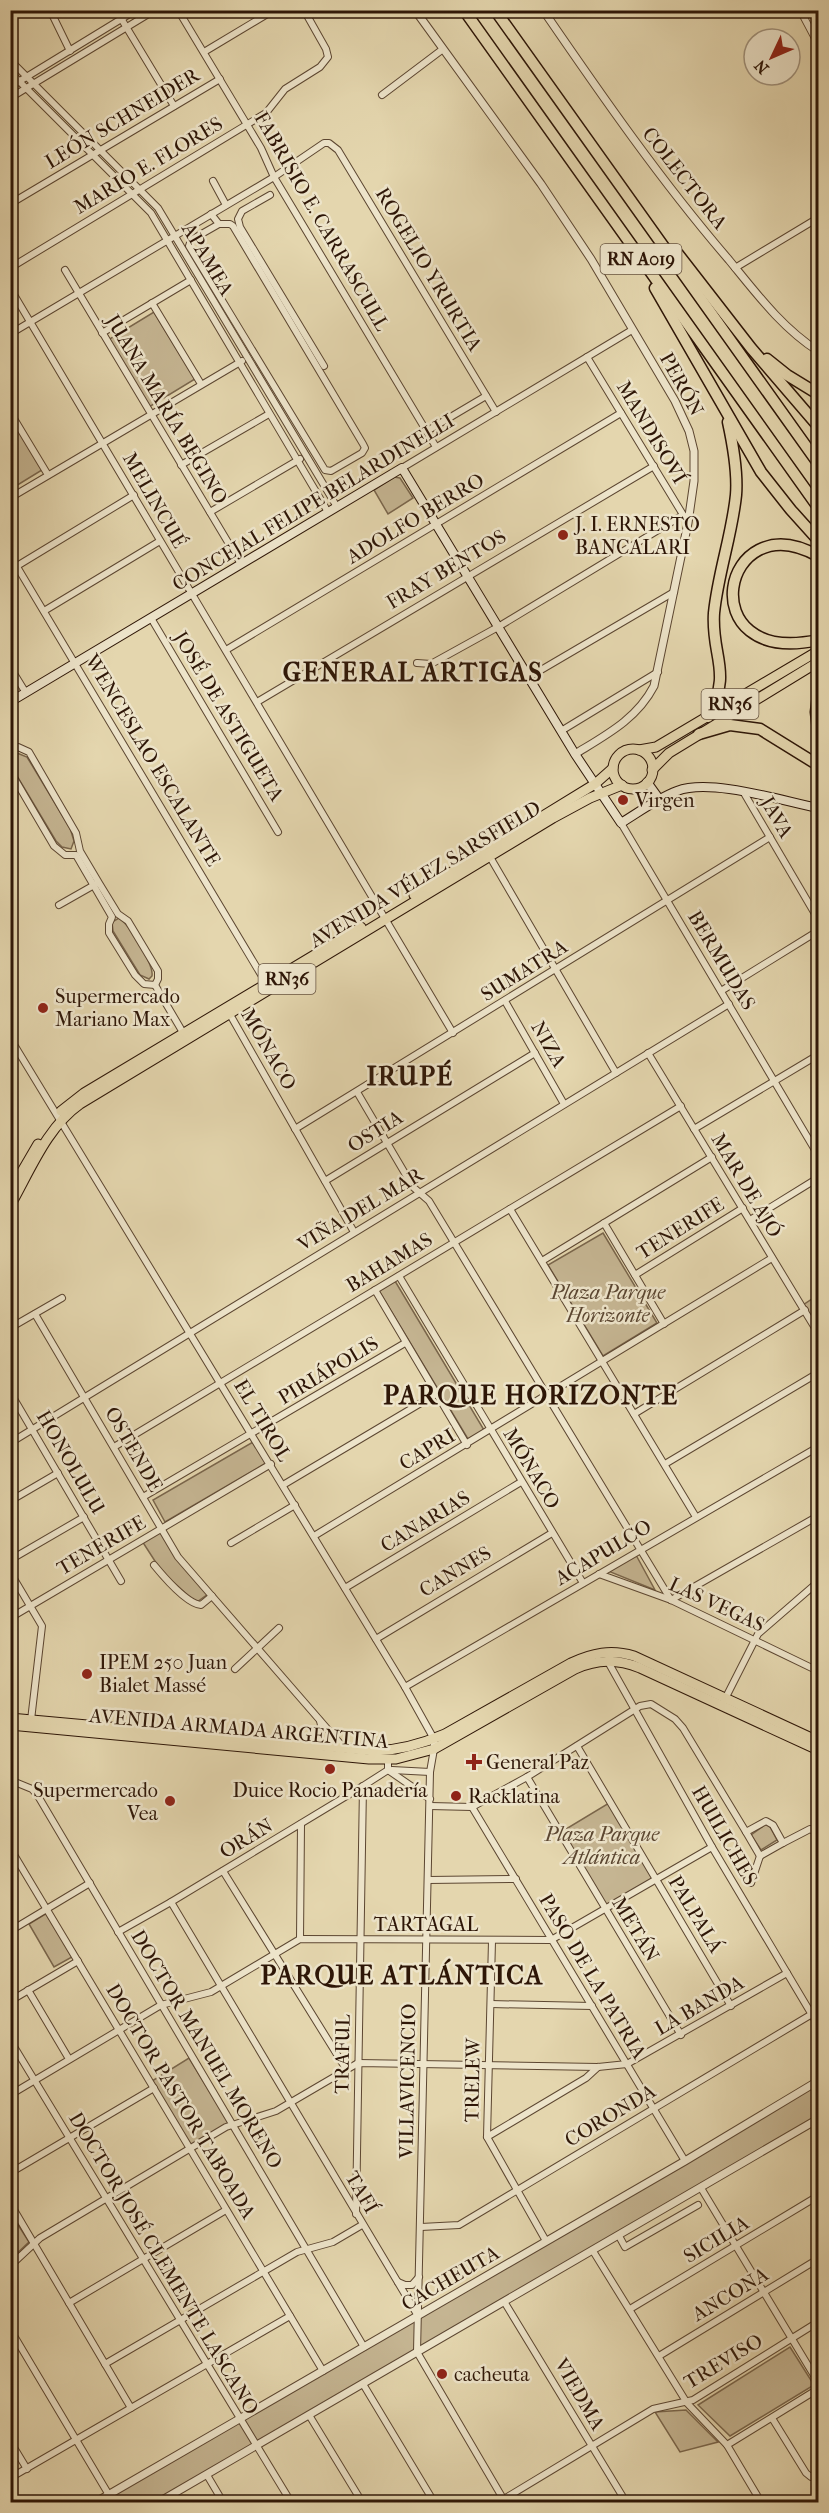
<svg xmlns="http://www.w3.org/2000/svg" width="829" height="2513" viewBox="0 0 829 2513" font-family="'IM FELL French Canon',serif">
  <style>
    .green { fill: #c5b592; stroke: #7a664c; stroke-width: 1.5 }
    .lines { fill: none; stroke-linecap: round; stroke-linejoin: round }
    .minor-casing { stroke: #5c4631; stroke-width: 8 }
    .tertiary-casing { stroke: #5c4631; stroke-width: 9 }
    .secondary-casing { stroke: #2e1607; stroke-width: 10 }
    .primary-casing { stroke: #2e1607; stroke-width: 11 }
    .motorway-casing { stroke: #2e1607; stroke-width: 13 }
    .minor { stroke: #ede4ca; stroke-width: 6 }
    .tertiary { stroke: #ede4ca; stroke-width: 7 }
    .secondary { stroke: #ede4ca; stroke-width: 8 }
    .primary { stroke: #e4d6ae; stroke-width: 9 }
    .motorway { stroke: #e4d6ae; stroke-width: 10 }
    .poi-dot { fill: #8f2418; stroke: #ede4ca; stroke-width: 2 }
    .labels { text-anchor: middle; stroke-width: 5; stroke-linejoin: round; paint-order: stroke }
    .shield { fill: #ede4ca; stroke: #675442; stroke-width: 1.5 }
    .shield-label { font-size: 18px; font-weight: bold; fill: #2e1607 }
    .street-label { font-size: 20px; fill: #2e1607; stroke: #ede4ca }
    .poi-label { font-size: 20px; fill: #2e1607; stroke: #ede4ca; text-anchor: start }
    .park-label { font-size: 20px; font-style: italic; fill: #5b4631; stroke: #ede4ca }
    .district-label { font-size: 26px; font-weight: bold; letter-spacing: 1.5px; fill: #2e1607; stroke: #ede4ca }
  </style>
  <rect width="100%" height="100%" fill="#e4d6ae"/>
  <filter id="stains"><feTurbulence type="fractalNoise" baseFrequency=".00333" numOctaves="4"/><feColorMatrix values="0 0 0 0 .2 0 0 0 0 .09 0 0 0 0 .02 0 0 0 .5 -.17"/></filter>
  <radialGradient id="worn" r=".72"><stop offset=".6" stop-color="#630" stop-opacity="0"/><stop offset="1" stop-color="#630" stop-opacity=".3"/></radialGradient>
  <g class="green">
    <path d="M 154,312 L 195,379 L 149,407 L 108,340 Z"/>
    <path d="M 10,417 L 42,470 L 11,489 L 10,489 Z"/>
    <path d="M 394,477 L 400,478 L 413,498 L 388,514 L 374,490 Z"/>
    <path d="M 17,753 L 27,757 L 70,828 L 74,841 L 71,849 L 62,847 L 56,841 L 14,771 L 11,759 Z"/>
    <path d="M 119,918 C 129,924 154,965 152,976 L 149,979 L 140,975 L 113,931 L 112,922 Z"/>
    <path d="M 603,1233 L 657,1323 L 603,1356 L 548,1265 Z"/>
    <path d="M 395,1281 L 484,1430 L 468,1439 L 379,1291 Z"/>
    <path d="M 818,1295 L 818,1330 L 803,1305 Z"/>
    <path d="M 253,1442 L 266,1463 L 165,1522 L 153,1500 Z"/>
    <path d="M 160,1531 L 208,1594 L 197,1602 L 193,1600 L 162,1572 L 142,1541 Z"/>
    <path d="M 636,1555 L 655,1590 L 608,1571 Z"/>
    <path d="M 609,1803 L 653,1879 L 606,1906 L 561,1832 Z"/>
    <path d="M 766,1824 L 769,1825 L 777,1840 L 761,1850 L 751,1835 Z"/>
    <path d="M 47,1913 L 72,1957 L 54,1967 L 29,1924 Z"/>
    <path d="M 189,2058 L 229,2123 L 191,2146 L 152,2081 Z"/>
    <path d="M 818,2081 L 818,2119 L 159,2502 L 96,2502 Z"/>
    <path d="M 10,2212 L 29,2242 L 11,2259 L 10,2259 Z"/>
    <path d="M 790,2347 L 814,2385 L 730,2436 L 698,2405 Z"/>
    <path d="M 686,2410 L 718,2442 L 680,2452 L 655,2412 Z"/>
  </g>
  <g class="lines">
    <g class="minor-casing">
      <g id="minor">
        <path d="M 50,10 L 70,51"/>
        <path d="M 116,10 L 174,106"/>
        <path d="M 178,10 L 261,148 L 274,177 L 436,447"/>
        <path d="M 800,10 L 818,44"/>
        <path d="M 204,52 L 274,10"/>
        <path d="M 10,60 L 158,208 L 337,507"/>
        <path d="M 10,72 L 151,213 L 328,512"/>
        <path d="M 10,87 L 136,10"/>
        <path d="M 382,95 L 443,49"/>
        <path d="M 10,98 L 155,10"/>
        <path d="M 213,181 L 226,205"/>
        <path d="M 270,195 L 242,211 L 238,219 L 240,227 L 324,366"/>
        <path d="M 10,204 L 220,79"/>
        <path d="M 211,214 L 219,224 L 230,224 L 233,226 L 363,444 L 365,448 L 362,453 L 331,471 L 325,470 L 189,246 L 191,240 L 219,224"/>
        <path d="M 10,268 L 266,113 L 285,89 L 320,67 L 328,57 L 326,49 L 304,10"/>
        <path d="M 735,268 L 818,218"/>
        <path d="M 65,270 L 241,564"/>
        <path d="M 10,288 L 453,1033"/>
        <path d="M 152,303 L 201,384"/>
        <path d="M 102,333 L 191,280"/>
        <path d="M 10,334 L 274,177 L 324,143 L 329,143 L 338,150 L 496,412"/>
        <path d="M 587,357 L 685,518"/>
        <path d="M 10,412 L 48,475"/>
        <path d="M 427,431 L 486,396"/>
        <path d="M 181,465 L 269,414"/>
        <path d="M 402,468 L 632,330"/>
        <path d="M 10,498 L 242,361"/>
        <path d="M 210,512 L 300,459"/>
        <path d="M 10,555 L 266,983"/>
        <path d="M 17,566 L 134,495"/>
        <path d="M 44,611 L 160,541"/>
        <path d="M 151,618 L 278,832"/>
        <path d="M 226,650 L 621,413"/>
        <path d="M 417,663 L 431,664 L 498,627 L 683,515"/>
        <path d="M 10,667 L 26,693"/>
        <path d="M 529,677 L 674,592"/>
        <path d="M 257,702 L 654,466"/>
        <path d="M 561,731 L 658,672"/>
        <path d="M 10,749 L 18,747 L 29,752 L 76,833 L 80,851 L 99,883 L 118,914 L 128,921 L 158,971 L 158,979 L 155,985"/>
        <path d="M 10,771 L 54,846 L 65,855 L 76,855 L 112,917 L 109,924 L 109,933 L 135,975 L 144,984 L 155,985"/>
        <path d="M 744,793 L 818,919"/>
        <path d="M 621,823 L 818,1155"/>
        <path d="M 490,857 L 616,1073"/>
        <path d="M 10,904 L 13,913 L 10,917"/>
        <path d="M 59,905 L 96,884"/>
        <path d="M 155,985 L 185,1036"/>
        <path d="M 721,991 L 818,931"/>
        <path d="M 505,1001 L 564,1104"/>
        <path d="M 228,1011 L 354,1232"/>
        <path d="M 10,1038 L 405,1687 L 434,1739 L 434,1749 L 430,1772 L 417,2352 L 505,2502"/>
        <path d="M 648,1053 L 818,1333"/>
        <path d="M 357,1092 L 413,1187 L 429,1201 L 671,1600"/>
        <path d="M 295,1129 L 770,837"/>
        <path d="M 694,1129 L 818,1055"/>
        <path d="M 325,1181 L 535,1053"/>
        <path d="M 510,1209 L 696,1517"/>
        <path d="M 750,1220 L 818,1178"/>
        <path d="M 604,1223 L 664,1324"/>
        <path d="M 542,1261 L 712,1157"/>
        <path d="M 635,1275 L 743,1208"/>
        <path d="M 399,1276 L 583,1583"/>
        <path d="M 375,1290 L 467,1445"/>
        <path d="M 35,1314 L 178,1557 L 344,1748"/>
        <path d="M 10,1328 L 62,1298"/>
        <path d="M 10,1392 L 121,1581"/>
        <path d="M 634,1414 L 805,1310"/>
        <path d="M 10,1443 L 729,1004"/>
        <path d="M 114,1447 L 681,1106"/>
        <path d="M 665,1464 L 818,1373"/>
        <path d="M 283,1485 L 436,1394"/>
        <path d="M 143,1497 L 405,1343"/>
        <path d="M 10,1501 L 58,1473"/>
        <path d="M 314,1536 L 772,1258"/>
        <path d="M 231,1543 L 295,1505"/>
        <path d="M 10,1560 L 84,1517"/>
        <path d="M 154,1565 C 163,1576 187,1604 201,1605 L 212,1596"/>
        <path d="M 10,1572 L 42,1626 L 31,1720"/>
        <path d="M 599,1574 L 671,1600 L 818,1671"/>
        <path d="M 345,1588 L 521,1482"/>
        <path d="M 671,1600 L 818,1516"/>
        <path d="M 10,1618 L 271,1464"/>
        <path d="M 376,1639 L 552,1533"/>
        <path d="M 607,1660 L 712,1847 L 818,2025"/>
        <path d="M 235,1669 L 279,1628"/>
        <path d="M 405,1687 L 818,1447"/>
        <path d="M 724,1701 L 758,1634 L 818,1582"/>
        <path d="M 306,1745 C 314,1739 324,1732 320,1721"/>
        <path d="M 577,1746 L 731,2006"/>
        <path d="M 388,1770 L 430,1799"/>
        <path d="M 392,1770 L 430,1772"/>
        <path d="M 527,1777 L 681,2035"/>
        <path d="M 10,1780 L 32,1789 L 38,1796 L 364,2347"/>
        <path d="M 430,1806 L 472,1807 L 527,1777 L 640,1706 L 651,1704 L 675,1719 L 683,1728 L 746,1832 L 766,1821 L 773,1825 L 783,1843 L 810,1829 L 818,1833"/>
        <path d="M 472,1807 L 685,2161"/>
        <path d="M 746,1832 L 760,1856 L 783,1843"/>
        <path d="M 10,1848 L 323,2371"/>
        <path d="M 223,1871 L 346,2069"/>
        <path d="M 428,1880 L 516,1879"/>
        <path d="M 751,1883 L 760,1856"/>
        <path d="M 171,1902 L 418,2316"/>
        <path d="M 10,1931 L 90,1883"/>
        <path d="M 118,1932 L 171,1902 L 363,1786 L 388,1770 L 388,1760"/>
        <path d="M 300,1939 L 301,1824"/>
        <path d="M 492,1941 L 487,2137 L 546,2241"/>
        <path d="M 28,1990 L 69,2059"/>
        <path d="M 10,2001 L 78,1961"/>
        <path d="M 491,2004 L 592,2006"/>
        <path d="M 10,2040 L 291,2502"/>
        <path d="M 10,2095 L 161,2005 L 211,1992 L 300,1939 L 551,1940 L 712,1847"/>
        <path d="M 487,2137 L 586,2078 L 598,2067"/>
        <path d="M 10,2173 L 154,2088"/>
        <path d="M 701,2188 L 818,2382"/>
        <path d="M 10,2203 L 131,2408"/>
        <path d="M 356,2214 L 363,1786"/>
        <path d="M 421,2227 L 459,2225 L 812,2014"/>
        <path d="M 619,2236 L 625,2247 L 698,2205"/>
        <path d="M 593,2251 L 687,2403 L 727,2445 L 761,2502"/>
        <path d="M 10,2266 L 40,2238 L 226,2127 L 276,2111 L 358,2063 L 598,2067 L 627,2064 L 787,1973"/>
        <path d="M 398,2282 L 405,2285 L 412,2285 L 419,2277"/>
        <path d="M 69,2303 L 226,2210"/>
        <path d="M 505,2303 L 626,2502"/>
        <path d="M 630,2309 L 818,2196"/>
        <path d="M 10,2329 L 109,2495"/>
        <path d="M 659,2356 L 818,2259"/>
        <path d="M 105,2364 L 297,2252 L 333,2242 L 362,2225"/>
        <path d="M 363,2384 L 434,2502"/>
        <path d="M 309,2415 L 362,2502"/>
        <path d="M 772,2418 L 806,2473 L 811,2477 L 818,2476"/>
        <path d="M 10,2441 L 27,2469"/>
        <path d="M 727,2445 L 818,2389"/>
        <path d="M 207,2475 L 223,2502"/>
        <path d="M 10,2478 L 290,2316"/>
        <path d="M 499,2502 L 653,2409 L 693,2400 L 818,2322"/>
      </g>
    </g>
    <g class="tertiary-casing">
      <g id="tertiary">
        <path d="M 415,10 L 541,184 L 591,259 L 675,401 L 689,431 L 694,451 L 694,481 L 688,523 L 654,686 C 637,719 606,735 575,754"/>
        <path d="M 543,10 C 602,96 661,181 729,260 C 756,293 782,328 818,351"/>
        <path d="M 96,2502 L 685,2161 L 818,2081"/>
        <path d="M 159,2502 L 818,2119"/>
      </g>
    </g>
    <g class="secondary-casing">
      <g id="secondary">
        <path d="M 10,702 L 402,468 L 575,754 L 621,823 C 639,812 658,798 677,791 C 711,778 782,801 818,808"/>
        <path d="M 647,782 L 660,800"/>
      </g>
    </g>
    <g class="primary-casing">
      <g id="primary">
        <circle cx="633" cy="769" r="20"/>
        <path d="M 639,750 L 656,747 L 818,651"/>
        <path d="M 652,770 L 669,753 L 818,662"/>
        <path d="M 414,895 L 595,784 L 613,768"/>
        <path d="M 61,1111 L 84,1093 L 361,927"/>
        <path d="M 10,1192 L 38,1144"/>
        <path d="M 10,1206 C 30,1171 47,1127 80,1104 L 553,818 L 590,798 L 622,785"/>
        <path d="M 10,1718 L 375,1751 C 400,1750 422,1744 445,1734 L 571,1663 C 592,1653 611,1649 634,1656 L 818,1741"/>
        <path d="M 10,1725 L 369,1759 L 396,1759 L 434,1749 L 575,1669 C 598,1659 617,1659 640,1668 L 818,1750"/>
      </g>
    </g>
    <g class="motorway-casing">
      <g id="motorway">
        <path d="M 464,10 L 818,507"/>
        <path d="M 495,10 L 818,463"/>
        <path d="M 678,254 L 751,348 L 818,426"/>
        <path d="M 655,288 L 761,472 L 791,510 L 818,540"/>
        <path d="M 767,359 L 787,375 L 818,394"/>
        <path d="M 818,556 C 721,501 689,668 818,640"/>
        <path d="M 818,696 L 816,712 L 818,729"/>
        <path d="M 708,717 C 733,671 711,657 714,613 C 718,573 732,535 736,495 C 738,471 733,445 728,422"/>
        <path d="M 699,734 L 730,725 L 760,729 L 818,765"/>
      </g>
    </g>
    <use href="#minor" class="minor"/>
    <use href="#tertiary" class="tertiary"/>
    <use href="#secondary" class="secondary"/>
    <use href="#primary" class="primary"/>
    <use href="#motorway" class="motorway"/>
  </g>
  <g class="poi-dot">
    <circle cx="563" cy="535" r="6"/>
    <circle cx="623" cy="800" r="6"/>
    <circle cx="43" cy="1008" r="6"/>
    <circle cx="87" cy="1674" r="6"/>
    <path d="M471 1753h6v6h6v6h-6v6h-6v-6h-6v-6h6z"/>
    <circle cx="330" cy="1769" r="6"/>
    <circle cx="456" cy="1796" r="6"/>
    <circle cx="170" cy="1801" r="6"/>
    <circle cx="442" cy="2374" r="6"/>
  </g>
  <g class="labels">
    <g class="shield">
      <rect x="600.5" y="244" width="81" height="30" rx="4.5"/>
      <rect x="701.5" y="689" width="57" height="30" rx="4.5"/>
      <rect x="258.5" y="964" width="57" height="30" rx="4.5"/>
    </g>
    <g class="shield-label">
      <text x="641" y="265">RN A019</text>
      <text x="730" y="710">RN36</text>
      <text x="287" y="985">RN36</text>
    </g>
    <g class="street-label">
      <text transform="translate(122 118) rotate(-31)" y="7">LEÓN SCHNEIDER</text>
      <text transform="translate(148 165) rotate(-31)" y="7">MARIO E. FLORES</text>
      <text transform="translate(685 178) rotate(52)" y="7">COLECTORA</text>
      <text transform="translate(322 221) rotate(60)" y="7">FABRISIO E. CARRASCULL</text>
      <text transform="translate(208 259) rotate(59)" y="7">APAMEA</text>
      <text transform="translate(429 269) rotate(59)" y="7">ROGELIO YRURTIA</text>
      <text transform="translate(682 384) rotate(61)" y="7">PERÓN</text>
      <text transform="translate(167 409) rotate(59)" y="7">JUANA MARÍA BEGINO</text>
      <text transform="translate(652 432) rotate(59)" y="7">MANDISOVÍ</text>
      <text transform="translate(155 500) rotate(60)" y="7">MELINCUÉ</text>
      <text transform="translate(313 502) rotate(-31)" y="7">CONCEJAL FELIPE BELARDINELLI</text>
      <text transform="translate(415 518) rotate(-31)" y="7">ADOLFO BERRO</text>
      <text transform="translate(446 569) rotate(-31)" y="7">FRAY BENTOS</text>
      <text transform="translate(229 716) rotate(59)" y="7">JOSÉ DE ASTIGUETA</text>
      <text transform="translate(153 760) rotate(59)" y="7">WENCESLAO ESCALANTE</text>
      <text transform="translate(777 817) rotate(60)" y="7">JAVA</text>
      <text transform="translate(425 874) rotate(-31)" y="7">AVENIDA VÉLEZ SARSFIELD</text>
      <text transform="translate(722 960) rotate(59)" y="7">BERMUDAS</text>
      <text transform="translate(524 970) rotate(-32)" y="7">SUMATRA</text>
      <text transform="translate(549 1044) rotate(60)" y="7">NIZA</text>
      <text transform="translate(269 1049) rotate(60)" y="7">MÓNACO</text>
      <text transform="translate(375 1131) rotate(-32)" y="7">OSTIA</text>
      <text transform="translate(747 1185) rotate(59)" y="7">MAR DE AJÓ</text>
      <text transform="translate(360 1209) rotate(-31)" y="7">VIÑA DEL MAR</text>
      <text transform="translate(680 1228) rotate(-32)" y="7">TENERIFE</text>
      <text transform="translate(389 1262) rotate(-31)" y="7">BAHAMAS</text>
      <text transform="translate(328 1370) rotate(-31)" y="7">PIRIÁPOLIS</text>
      <text transform="translate(263 1420) rotate(59)" y="7">EL TIROL</text>
      <text transform="translate(134 1449) rotate(60)" y="7">OSTENDE</text>
      <text transform="translate(427 1449) rotate(-31)" y="7">CAPRI</text>
      <text transform="translate(71 1462) rotate(60)" y="7">HONOLULU</text>
      <text transform="translate(532 1468) rotate(59)" y="7">MÓNACO</text>
      <text transform="translate(425 1521) rotate(-31)" y="7">CANARIAS</text>
      <text transform="translate(101 1545) rotate(-30)" y="7">TENERIFE</text>
      <text transform="translate(603 1552) rotate(-31)" y="7">ACAPULCO</text>
      <text transform="translate(455 1571) rotate(-31)" y="7">CANNES</text>
      <text transform="translate(717 1604) rotate(25)" y="7">LAS VEGAS</text>
      <text transform="translate(239 1728) rotate(5)" y="7">AVENIDA ARMADA ARGENTINA</text>
      <text transform="translate(725 1835) rotate(60)" y="7">HUILICHES</text>
      <text transform="translate(246 1838) rotate(-31)" y="7">ORÁN</text>
      <text transform="translate(696 1914) rotate(59)" y="7">PALPALÁ</text>
      <text x="426" y="1931">TARTAGAL</text>
      <text transform="translate(636 1929) rotate(59)" y="7">METÁN</text>
      <text transform="translate(593 1976) rotate(59)" y="7">PASO DE LA PATRIA</text>
      <text transform="translate(699 2005) rotate(-30)" y="7">LA BANDA</text>
      <text transform="translate(207 2049) rotate(59)" y="7">DOCTOR MANUEL MORENO</text>
      <text transform="translate(342 2054) rotate(-89)" y="7">TRAFUL</text>
      <text transform="translate(472 2080) rotate(-89)" y="7">TRELEW</text>
      <text transform="translate(407 2081) rotate(-89)" y="7">VILLAVICENCIO</text>
      <text transform="translate(181 2101) rotate(59)" y="7">DOCTOR PASTOR TABOADA</text>
      <text transform="translate(610 2115) rotate(-31)" y="7">CORONDA</text>
      <text transform="translate(362 2192) rotate(60)" y="7">TAFÍ</text>
      <text transform="translate(716 2239) rotate(-31)" y="7">SICILIA</text>
      <text transform="translate(164 2263) rotate(59)" y="7">DOCTOR JOSÉ CLEMENTE LASCANO</text>
      <text transform="translate(450 2278) rotate(-30)" y="7">CACHEUTA</text>
      <text transform="translate(730 2294) rotate(-31)" y="7">ANCONA</text>
      <text transform="translate(723 2361) rotate(-31)" y="7">TREVISO</text>
      <text transform="translate(580 2394) rotate(60)" y="7">VIEDMA</text>
    </g>
    <g class="poi-label">
      <text x="575" y="531">J. I. ERNESTO<tspan x="575" dy="23">BANCALARI</tspan></text>
      <text x="635" y="807">Virgen</text>
      <text x="55" y="1003">Supermercado<tspan x="55" dy="23">Mariano Max</tspan></text>
      <text x="99" y="1669">IPEM 250 Juan<tspan x="99" dy="23">Bialet Massé</tspan></text>
      <text x="486" y="1769">General Paz</text>
      <text x="158" y="1797" text-anchor="end">Supermercado<tspan x="158" dy="23">Vea</tspan></text>
      <text x="330" y="1797" text-anchor="middle">Duice Rocio Panadería</text>
      <text x="468" y="1803">Racklatina</text>
      <text x="454" y="2381">cacheuta</text>
    </g>
    <g class="park-label">
      <text x="608" y="1299">Plaza Parque<tspan x="608" dy="23">Horizonte</tspan></text>
      <text x="602" y="1841">Plaza Parque<tspan x="602" dy="23">Atlántica</tspan></text>
    </g>
    <g class="district-label">
      <text x="413" y="681">GENERAL ARTIGAS</text>
      <text x="410" y="1085">IRUPÉ</text>
      <text x="531" y="1404">PARQUE HORIZONTE</text>
      <text x="402" y="1984">PARQUE ATLÁNTICA</text>
    </g>
  </g>
  <rect width="829" height="2513" fill="none" stroke="#e4d6ae" stroke-width="36"/>
  <rect x="12" y="12" width="805" height="2489" fill="none" stroke="#2e1607" stroke-width="3"/>
  <rect x="18" y="18" width="793" height="2477" fill="none" stroke="#2e1607" stroke-width="1.5"/>
  <g transform="translate(772 57) rotate(226)"><circle r="28" fill="#ede4ca" stroke="#a1927c" stroke-width="1.5"/>
  <path d="M0-4.5L10 22L0 15L-10 22Z" fill="#8f2418"/>
  <text y="-9" font-size="16" font-weight="bold" text-anchor="middle" fill="#2e1607">N</text>
  </g>
  <rect width="100%" height="100%" filter="url(#stains)"/>
  <rect width="100%" height="100%" fill="url(#worn)"/>
</svg>
